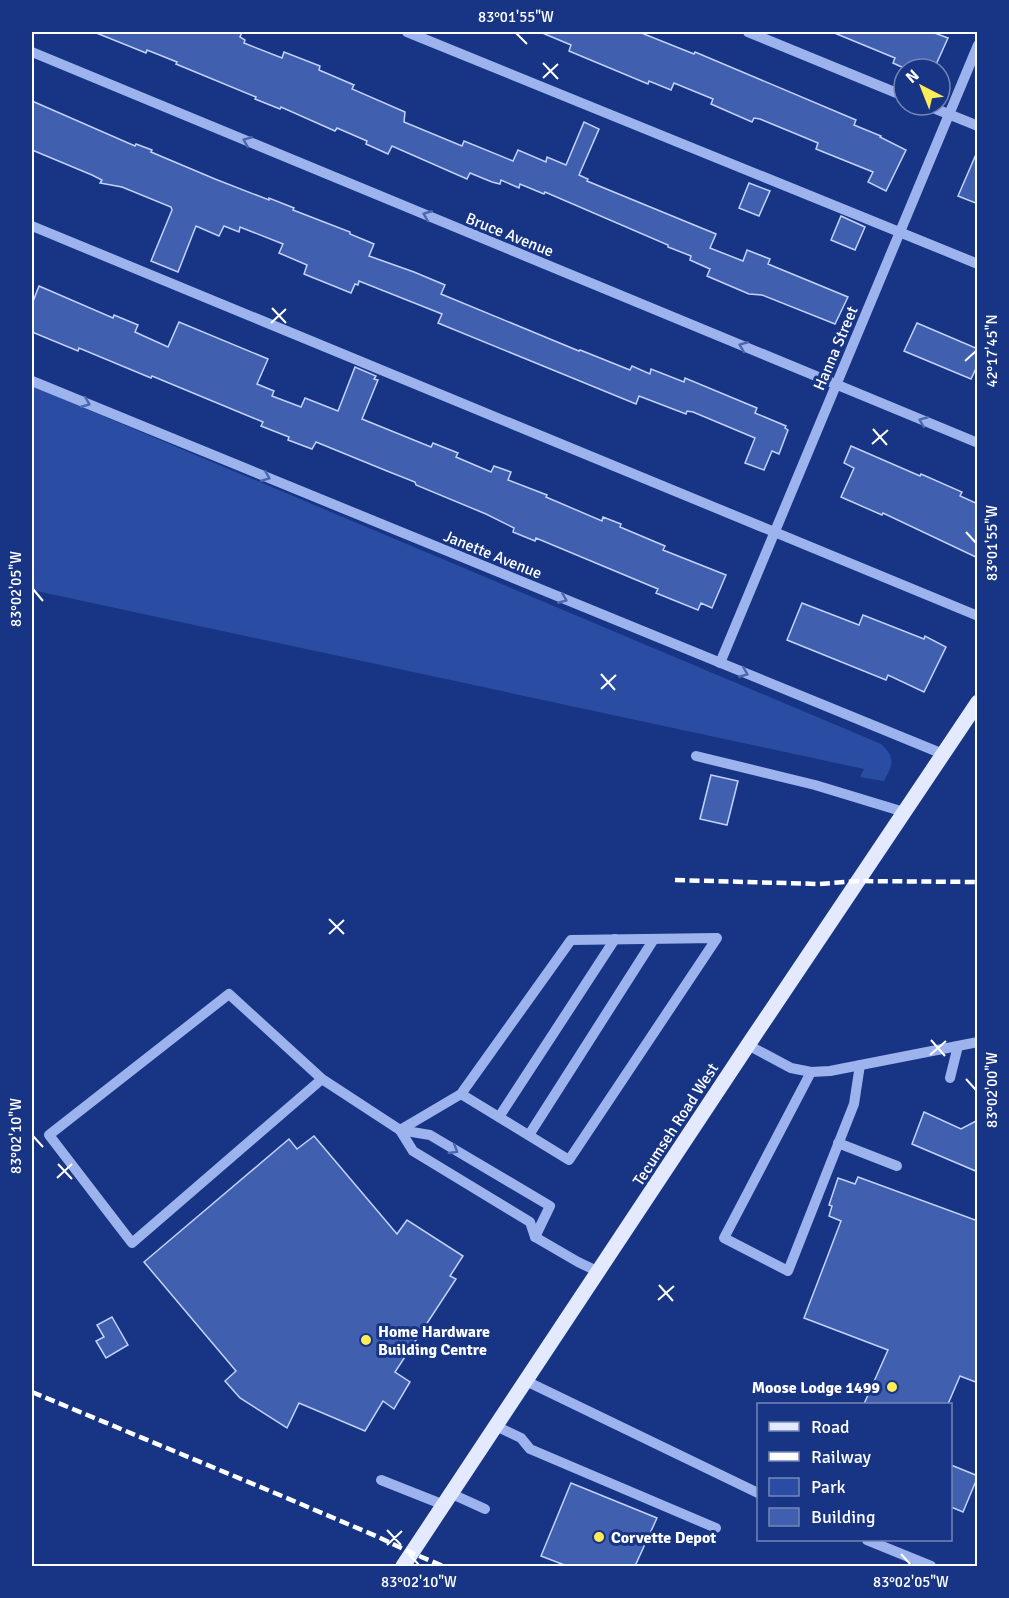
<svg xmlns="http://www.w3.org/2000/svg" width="1009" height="1598" viewBox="0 0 1009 1598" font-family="Signika,sans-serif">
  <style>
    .green { fill: #2a4da3 }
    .building { fill: #405faf; stroke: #c3d2f9; stroke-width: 1.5 }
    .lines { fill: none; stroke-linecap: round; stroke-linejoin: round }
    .minor { stroke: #9db3ed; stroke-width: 10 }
    .major { stroke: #e3e9ff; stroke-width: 15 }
    .rail { stroke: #fff; stroke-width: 4.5; stroke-dasharray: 10 4.5; stroke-linecap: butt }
    .oneway { stroke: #4d67af }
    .ticks { fill: none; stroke: #fff; stroke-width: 2 }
    .poi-dot { fill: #ffec59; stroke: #183585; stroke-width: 2 }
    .labels { text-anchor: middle; stroke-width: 6; stroke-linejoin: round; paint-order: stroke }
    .street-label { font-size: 16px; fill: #fff; stroke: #183585 }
    .poi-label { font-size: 16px; font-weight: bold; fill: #fff; stroke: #183585; text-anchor: start }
    .neatline { fill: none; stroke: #fff; stroke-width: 2 }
    .ticks-label { font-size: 15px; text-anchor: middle; fill: #fff }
  </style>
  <rect width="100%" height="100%" fill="#183585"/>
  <path class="green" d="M 32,386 L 881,744 C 896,758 893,764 884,781 L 860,777 L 864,769 L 32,590 Z"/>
  <g class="building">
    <path d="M 94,32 L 242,32 L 240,37 L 245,40 L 244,43 L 282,58 L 284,52 L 320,66 L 319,70 L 354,85 L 352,89 L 405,112 L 404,122 L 462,146 L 464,141 L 513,161 L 518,150 L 546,162 L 547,157 L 566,165 L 584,122 L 599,129 L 579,175 L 588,179 L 587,181 L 716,234 L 710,248 L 743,261 L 747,250 L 770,259 L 768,264 L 848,297 L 835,324 L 762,295 L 749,294 L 707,276 L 710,269 L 690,260 L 691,256 L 668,247 L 668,245 L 545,192 L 544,194 L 520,184 L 519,188 L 501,180 L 500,184 L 492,182 L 470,173 L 467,179 L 392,146 L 388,154 L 366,144 L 367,141 L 337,128 L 335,131 L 281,107 L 280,109 L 255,99 L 256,97 L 176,64 L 177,62 L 147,50 L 146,53 Z"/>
    <path d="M 540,32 L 639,32 L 694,54 L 695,52 L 856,120 L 854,125 L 881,136 L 880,137 L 906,150 L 886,191 L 868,182 L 873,172 L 816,149 L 818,143 L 760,119 L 754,118 L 752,122 L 711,104 L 713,99 L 674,83 L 671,90 L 649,81 L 648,84 L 569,51 L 571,45 Z"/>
    <path d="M 832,32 L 932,32 L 948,38 L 934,69 L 906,69 L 893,63 L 895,58 Z"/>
    <path d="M 32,101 L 135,146 L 136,144 L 152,150 L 151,152 L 215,179 L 269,200 L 269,198 L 294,208 L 293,210 L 350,232 L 350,234 L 374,244 L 369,256 L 414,272 L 445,285 L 441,294 L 579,351 L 580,350 L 630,370 L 632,366 L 650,374 L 651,369 L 684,382 L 685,378 L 757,408 L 755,413 L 786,426 L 785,428 L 788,430 L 779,454 L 772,451 L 764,470 L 745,463 L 755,438 L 693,412 L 687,411 L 686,414 L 639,396 L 636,404 L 438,323 L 442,314 L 359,281 L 358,285 L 355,284 L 351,293 L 304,274 L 307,265 L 279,253 L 283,244 L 240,227 L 239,232 L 224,226 L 219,236 L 196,226 L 178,272 L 151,261 L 172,210 L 171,207 L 122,187 L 100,183 L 102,180 L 92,175 L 32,150 Z"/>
    <path d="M 977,152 L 978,152 L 978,204 L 958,196 Z"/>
    <path d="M 749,183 L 770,191 L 759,216 L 739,208 Z"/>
    <path d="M 841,216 L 865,227 L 855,250 L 831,240 Z"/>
    <path d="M 39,286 L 113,318 L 114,315 L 138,325 L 135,332 L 168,347 L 179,322 L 268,359 L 257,384 L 274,391 L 272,396 L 301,407 L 305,398 L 338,411 L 355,367 L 376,376 L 374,379 L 378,380 L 362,419 L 431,447 L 433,443 L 458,453 L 456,457 L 491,472 L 494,466 L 511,472 L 508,480 L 547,495 L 546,497 L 602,521 L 603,517 L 621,524 L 620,527 L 665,546 L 663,550 L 726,575 L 712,608 L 701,603 L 698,610 L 656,593 L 658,589 L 536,538 L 535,541 L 513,532 L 514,528 L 486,514 L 416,485 L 415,482 L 387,471 L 316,442 L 312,449 L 288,440 L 289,437 L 261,426 L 263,422 L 152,376 L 151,378 L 79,348 L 78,351 L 32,332 L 32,304 Z"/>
    <path d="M 917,323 L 978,349 L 978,364 L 971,379 L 904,351 Z"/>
    <path d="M 851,446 L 920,476 L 921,474 L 962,492 L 960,496 L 978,504 L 978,558 L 883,513 L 882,515 L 841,497 L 854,468 L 844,463 Z"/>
    <path d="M 802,603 L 859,625 L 863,615 L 924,639 L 925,636 L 946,647 L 924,692 L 888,675 L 886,680 L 787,640 Z"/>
    <path d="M 711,775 L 738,781 L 727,825 L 700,819 Z"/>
    <path d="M 924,1112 L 961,1129 L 978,1120 L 978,1172 L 912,1144 Z"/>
    <path d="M 314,1136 L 397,1234 L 407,1220 L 463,1256 L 450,1276 L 456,1279 L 395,1372 L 410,1382 L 394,1409 L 383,1401 L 365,1431 L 299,1403 L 287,1428 L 240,1398 L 225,1381 L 236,1371 L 144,1262 L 289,1139 L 297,1149 Z"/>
    <path d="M 858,1177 L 978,1221 L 978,1383 L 960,1376 L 948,1404 L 864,1404 L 888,1350 L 804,1318 L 841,1221 L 829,1216 L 832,1206 L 829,1205 L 838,1178 L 855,1184 Z"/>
    <path d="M 112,1317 L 128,1345 L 106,1358 L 96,1341 L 104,1337 L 97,1325 Z"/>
    <path d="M 951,1465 L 978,1476 L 963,1512 L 951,1507 Z"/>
    <path d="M 571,1483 L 657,1518 L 635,1566 L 567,1566 L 541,1556 Z"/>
  </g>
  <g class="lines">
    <g class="minor">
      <path d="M 407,32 L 978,264"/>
      <path d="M 748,32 L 904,96"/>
      <path d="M 32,52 L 978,443"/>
      <path d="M 926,105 L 978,126"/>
      <path d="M 32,226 L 978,616"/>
      <path d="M 32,381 L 943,754"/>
      <path d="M 720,663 L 978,45"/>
      <path d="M 696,756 L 815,785 L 904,812"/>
      <path d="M 748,1045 L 791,1068 L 811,1072 L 830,1071 L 978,1042"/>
      <path d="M 811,1072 L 724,1238 L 788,1271 L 854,1104 L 860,1065"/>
      <path d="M 950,1078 L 958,1046"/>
      <path d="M 322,1079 L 229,994 L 49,1135 L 132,1243 L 322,1079 L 400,1130 L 430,1135 L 550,1206 L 535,1237"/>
      <path d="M 499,1117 L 615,939"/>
      <path d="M 400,1130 L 461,1094 L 571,940 L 717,938 L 569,1160 L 461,1094"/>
      <path d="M 400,1130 L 413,1151 L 530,1222 L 535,1237 L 578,1262 L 599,1272"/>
      <path d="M 529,1135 L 654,939"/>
      <path d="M 838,1143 L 897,1166"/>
      <path d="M 526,1381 L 758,1493"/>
      <path d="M 496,1426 L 521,1438 L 530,1449 L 716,1528"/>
      <path d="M 381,1480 L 444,1505"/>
      <path d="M 452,1494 L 485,1509"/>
      <path d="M 867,1540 L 931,1566"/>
    </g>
    <path class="major" d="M 403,1566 L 748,1045 L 978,702"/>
    <g class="rail">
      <path d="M 675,880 L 819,884 L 858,881 L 978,882"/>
      <path d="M 32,1392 L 282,1496 L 376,1536 L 412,1553 L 443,1566"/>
    </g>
  </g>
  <defs><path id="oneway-chevron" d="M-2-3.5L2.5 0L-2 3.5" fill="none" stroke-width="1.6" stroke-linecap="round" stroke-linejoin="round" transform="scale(1.5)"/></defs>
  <g class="oneway">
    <use href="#oneway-chevron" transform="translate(247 141) rotate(-158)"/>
    <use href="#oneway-chevron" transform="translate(427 215) rotate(-158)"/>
    <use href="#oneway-chevron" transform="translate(743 346) rotate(-158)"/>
    <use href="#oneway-chevron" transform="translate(86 403) rotate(22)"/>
    <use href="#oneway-chevron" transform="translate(923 421) rotate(-158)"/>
    <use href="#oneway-chevron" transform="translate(266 477) rotate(22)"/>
    <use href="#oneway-chevron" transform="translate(563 599) rotate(22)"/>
    <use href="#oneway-chevron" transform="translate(744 673) rotate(22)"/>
    <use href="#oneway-chevron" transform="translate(454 1150) rotate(31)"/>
  </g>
  <path class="ticks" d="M 516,33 L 527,44M 543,63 L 558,79M 543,78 L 558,64M 272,308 L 286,323M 271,323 L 286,309M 965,361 L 976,351M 873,429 L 887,445M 872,444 L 888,430M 966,532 L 976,543M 33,589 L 43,601M 601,674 L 615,690M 601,689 L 616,675M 329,919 L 344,934M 329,934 L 344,920M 931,1040 L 945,1056M 930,1055 L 946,1041M 966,1079 L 976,1090M 33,1136 L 43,1147M 58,1164 L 72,1179M 57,1178 L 72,1164M 659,1285 L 673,1301M 658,1300 L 674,1286M 387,1530 L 401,1545M 387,1545 L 402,1531M 409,1554 L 419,1565M 901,1554 L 911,1565"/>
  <g class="poi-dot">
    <circle cx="366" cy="1340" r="6"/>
    <circle cx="892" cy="1387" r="6"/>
    <circle cx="599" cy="1537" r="6"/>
  </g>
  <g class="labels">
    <g class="street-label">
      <text transform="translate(510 234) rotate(22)" y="6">Bruce Avenue</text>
      <text transform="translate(835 348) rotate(-67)" y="6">Hanna Street</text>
      <text transform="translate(493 554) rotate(22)" y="6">Janette Avenue</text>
      <text transform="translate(675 1124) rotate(-57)" y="6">Tecumseh Road West</text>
    </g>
    <g class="poi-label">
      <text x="378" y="1337">Home Hardware<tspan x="378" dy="18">Building Centre</tspan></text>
      <text x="880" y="1393" text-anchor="end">Moose Lodge 1499</text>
      <text x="611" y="1543">Corvette Depot</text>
    </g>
  </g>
  <rect width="1009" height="1598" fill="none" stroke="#183585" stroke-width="66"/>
  <rect x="757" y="1403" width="195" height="138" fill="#183585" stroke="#7486b6" stroke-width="1.5"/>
  <rect x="769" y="1422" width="30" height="9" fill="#e3e9ff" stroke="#7486b6" stroke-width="1.5"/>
  <text x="811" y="1433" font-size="18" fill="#ffffff">Road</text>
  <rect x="769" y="1452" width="30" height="9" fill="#ffffff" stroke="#7486b6" stroke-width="1.5"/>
  <text x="811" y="1463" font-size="18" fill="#ffffff">Railway</text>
  <rect x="769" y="1478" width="30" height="18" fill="#2a4da3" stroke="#7486b6" stroke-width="1.5"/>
  <text x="811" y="1493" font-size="18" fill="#ffffff">Park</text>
  <rect x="769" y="1508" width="30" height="18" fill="#405faf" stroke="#7486b6" stroke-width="1.5"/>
  <text x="811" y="1523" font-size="18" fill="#ffffff">Building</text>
  <g transform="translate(922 87) rotate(318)"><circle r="28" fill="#183585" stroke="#7486b6" stroke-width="1.5"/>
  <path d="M0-4.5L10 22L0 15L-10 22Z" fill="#ffec59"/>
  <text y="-9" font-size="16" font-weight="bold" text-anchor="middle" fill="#ffffff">N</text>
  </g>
  <rect x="33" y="33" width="943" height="1532" class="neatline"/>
  <g class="ticks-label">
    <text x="516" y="22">83°01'55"W</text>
    <text transform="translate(992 351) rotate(-90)" y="5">42°17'45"N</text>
    <text transform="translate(992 543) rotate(-90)" y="5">83°01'55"W</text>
    <text transform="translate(16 589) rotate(-90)" y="5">83°02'05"W</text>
    <text transform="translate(992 1090) rotate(-90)" y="5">83°02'00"W</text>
    <text transform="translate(16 1136) rotate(-90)" y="5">83°02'10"W</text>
    <text x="419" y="1587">83°02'10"W</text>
    <text x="911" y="1587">83°02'05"W</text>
  </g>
</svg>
